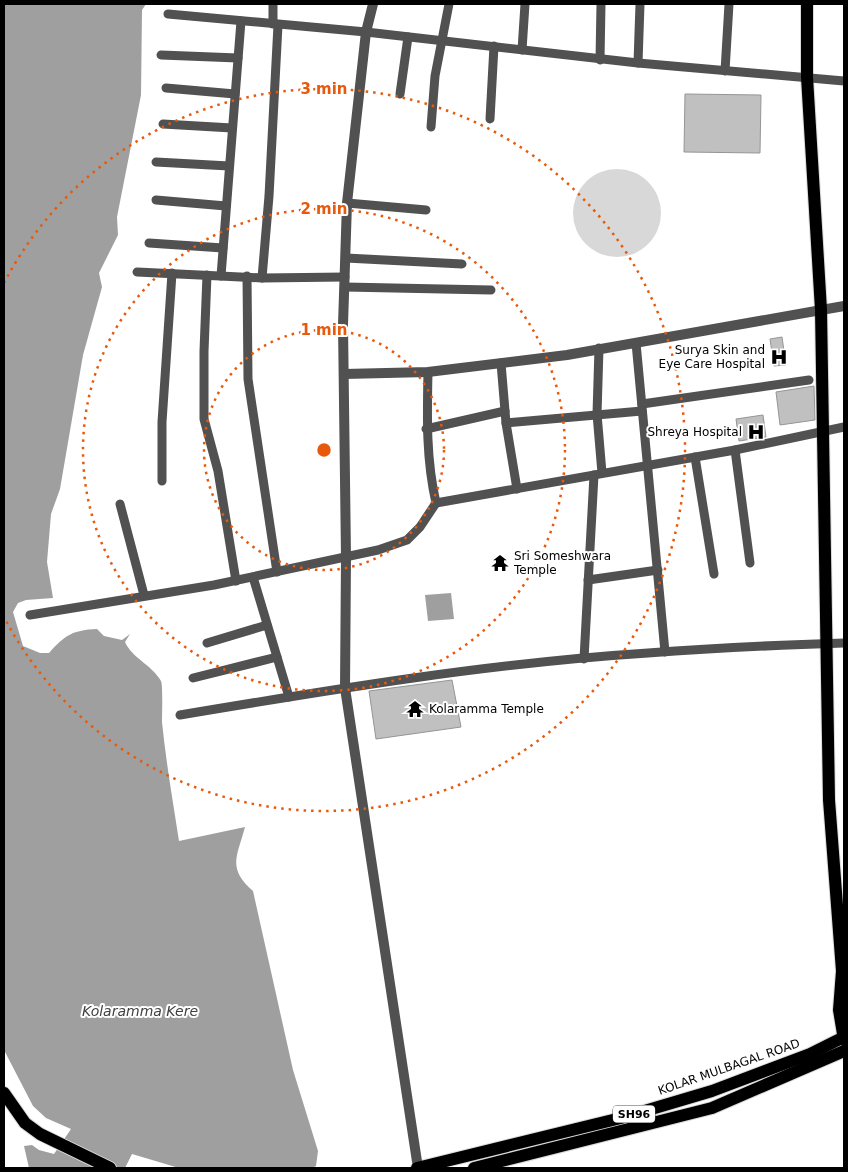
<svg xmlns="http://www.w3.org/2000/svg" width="848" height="1172" viewBox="0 0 848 1172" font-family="'DejaVu Sans',sans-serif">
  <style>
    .green { fill: #d8d8d8 }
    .water { fill: #9f9f9f }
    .building { fill: #c0c0c0; stroke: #959595 }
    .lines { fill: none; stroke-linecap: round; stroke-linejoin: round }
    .primary-casing { stroke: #dbdbdb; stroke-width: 14 }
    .minor { stroke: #515151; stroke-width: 9 }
    .tertiary { stroke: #515151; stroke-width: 10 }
    .primary { stroke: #000; stroke-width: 12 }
    .ring { fill: none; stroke: #e8590c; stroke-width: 2.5; stroke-dasharray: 2.5 5 }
    .labels { text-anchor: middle; stroke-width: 4; stroke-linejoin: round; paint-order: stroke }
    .shield { fill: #fff; stroke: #4c4c4c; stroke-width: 1 }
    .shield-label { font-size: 11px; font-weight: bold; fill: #000 }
    .poi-label { font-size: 12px; fill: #000; stroke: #fff; text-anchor: end }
    .street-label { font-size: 12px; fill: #000; stroke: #fff }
    .water-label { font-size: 14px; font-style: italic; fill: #404040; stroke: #fff }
    .centre { fill: #e8590c; stroke: #fff; stroke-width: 2.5 }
    .ring-label { font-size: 15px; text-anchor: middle; font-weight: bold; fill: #e8590c; stroke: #fff; stroke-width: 4; stroke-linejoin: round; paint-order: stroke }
  </style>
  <rect width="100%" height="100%" fill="#fff"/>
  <circle class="green" cx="617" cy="213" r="44"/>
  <g class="water">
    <path d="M 4,4 L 146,4 L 142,10 L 141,95 L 117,217 L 118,235 L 99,273 L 102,287 L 83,355 L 60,489 L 51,514 L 47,562 L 53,598 L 26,600 L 18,603 L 13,612 L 23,646 L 40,653 L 49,653 C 65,635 73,630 97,629 L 104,636 L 122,640 L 130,634 L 125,642 C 132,658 152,665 161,681 C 163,684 162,714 162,722 C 166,762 173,802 179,841 L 245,827 C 237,857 227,868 253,891 L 293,1070 L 318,1151 L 316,1166 L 312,1168 L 179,1168 L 132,1154 L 125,1168 L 29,1168 L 24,1146 L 32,1145 L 39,1150 L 54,1154 L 71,1129 L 46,1118 L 33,1106 L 4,1050 Z"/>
    <path d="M 451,593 L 454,619 L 428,621 L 425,595 Z"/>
  </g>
  <g class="building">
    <path d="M 685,94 L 761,95 L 760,153 L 684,152 Z"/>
    <path d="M 782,337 L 786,365 L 774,366 L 770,339 Z"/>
    <path d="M 814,386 L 815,420 L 780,425 L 776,392 Z"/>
    <path d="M 763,415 L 766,437 L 739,441 L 736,419 Z"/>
    <path d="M 452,680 L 461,727 L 376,739 L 369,691 Z"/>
  </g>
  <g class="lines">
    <g class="primary-casing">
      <g id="primary">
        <path d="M 807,4 L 807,77 L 821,310 L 829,800 L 842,971 L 839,1010 L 844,1040"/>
        <path d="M 4,1093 L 25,1123 L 40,1134 L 110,1168"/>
        <path d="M 417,1168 L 621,1118 L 712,1091 L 810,1054 L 844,1037"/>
        <path d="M 474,1168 L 712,1108 L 844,1051"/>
      </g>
    </g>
    <g class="minor">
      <path d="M 168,14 L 366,32 L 638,63 L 844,81"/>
      <path d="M 273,24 L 273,4"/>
      <path d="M 522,50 L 525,4"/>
      <path d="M 161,55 L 238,58"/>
      <path d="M 600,60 L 601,4"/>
      <path d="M 638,63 L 640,4"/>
      <path d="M 725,71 L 729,4"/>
      <path d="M 166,88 L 235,94"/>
      <path d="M 400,94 L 408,37"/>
      <path d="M 490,119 L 494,46"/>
      <path d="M 163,124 L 232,128"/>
      <path d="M 431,127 L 435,76 L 449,4"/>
      <path d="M 156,162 L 229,166"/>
      <path d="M 156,200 L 226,206"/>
      <path d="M 347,203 L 426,210"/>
      <path d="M 149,243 L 223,248"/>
      <path d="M 346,258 L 462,264"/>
      <path d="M 137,272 L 262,278 L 345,277"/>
      <path d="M 207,275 L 204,351 L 204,419 L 218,471 L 236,581"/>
      <path d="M 221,276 L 241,21"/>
      <path d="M 247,276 L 248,379 L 277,572"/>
      <path d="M 262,278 L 269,196 L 278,25"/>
      <path d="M 345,287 L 491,290"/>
      <path d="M 636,343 L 665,652"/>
      <path d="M 599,348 L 597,414 L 602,473"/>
      <path d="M 501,363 L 506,423 L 517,489"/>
      <path d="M 428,372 C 427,417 426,459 436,503 L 735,450 L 844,427"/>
      <path d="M 642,404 L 809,380"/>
      <path d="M 506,423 L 642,411"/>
      <path d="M 426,429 L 505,411"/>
      <path d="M 735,450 L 750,563"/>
      <path d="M 695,457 L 714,574"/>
      <path d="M 162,481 L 162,422 L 172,273"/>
      <path d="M 120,504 L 144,595"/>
      <path d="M 253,577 L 289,697"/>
      <path d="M 588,580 L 658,570"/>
      <path d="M 30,615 L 214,585 L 378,550 L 407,540 L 420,527 L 436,503"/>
      <path d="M 207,643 L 267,625"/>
      <path d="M 584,659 L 594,475"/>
      <path d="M 193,678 L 277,657"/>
      <path d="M 180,715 C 335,689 491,663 648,653 C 713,648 779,645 844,643"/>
    </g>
    <g class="tertiary">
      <path d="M 373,4 L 366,32 L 347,203 L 343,325 L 346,557 L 345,688 L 418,1168"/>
      <path d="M 344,374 L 428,372 L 567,355 L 844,306"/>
    </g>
    <use href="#primary" class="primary"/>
  </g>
  <g class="ring">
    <circle cx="324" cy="450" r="120"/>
    <circle cx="324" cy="450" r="241"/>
    <path d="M4 283A361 361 0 1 1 4 617"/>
  </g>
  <defs>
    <g id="hospital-bare" transform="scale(1.35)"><path d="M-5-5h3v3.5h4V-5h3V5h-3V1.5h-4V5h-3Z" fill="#000" stroke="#fff" stroke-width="2.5" paint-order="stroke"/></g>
    <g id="temple-bare" transform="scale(1.35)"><path d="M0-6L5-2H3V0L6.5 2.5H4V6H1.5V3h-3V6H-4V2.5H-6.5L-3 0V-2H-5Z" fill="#000" stroke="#fff" stroke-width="2.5" paint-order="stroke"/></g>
  </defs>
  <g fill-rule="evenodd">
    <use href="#hospital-bare" x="779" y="357"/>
    <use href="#hospital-bare" x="756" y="432"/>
    <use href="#temple-bare" x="500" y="563"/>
    <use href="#temple-bare" x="415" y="709"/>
  </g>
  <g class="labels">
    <rect class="shield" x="613" y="1105.5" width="42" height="17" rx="4"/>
    <g class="shield-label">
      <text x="634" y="1118">SH96</text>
    </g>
    <g class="poi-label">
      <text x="765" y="354">Surya Skin and<tspan x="765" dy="14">Eye Care Hospital</tspan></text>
      <text x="742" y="436">Shreya Hospital</text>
      <text x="514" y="560" text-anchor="start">Sri Someshwara<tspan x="514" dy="14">Temple</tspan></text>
      <text x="429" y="713" text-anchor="start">Kolaramma Temple</text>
    </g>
    <g class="street-label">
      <text transform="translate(729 1067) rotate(-19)" y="4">KOLAR MULBAGAL ROAD</text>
    </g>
    <g class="water-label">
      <text x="140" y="1016">Kolaramma Kere</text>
    </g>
  </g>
  <circle cx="324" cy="450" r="8" class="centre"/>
  <g class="ring-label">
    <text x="324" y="94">3 min</text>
    <text x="324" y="214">2 min</text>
    <text x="324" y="335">1 min</text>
  </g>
  <rect width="848" height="1172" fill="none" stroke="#000000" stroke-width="10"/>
</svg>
